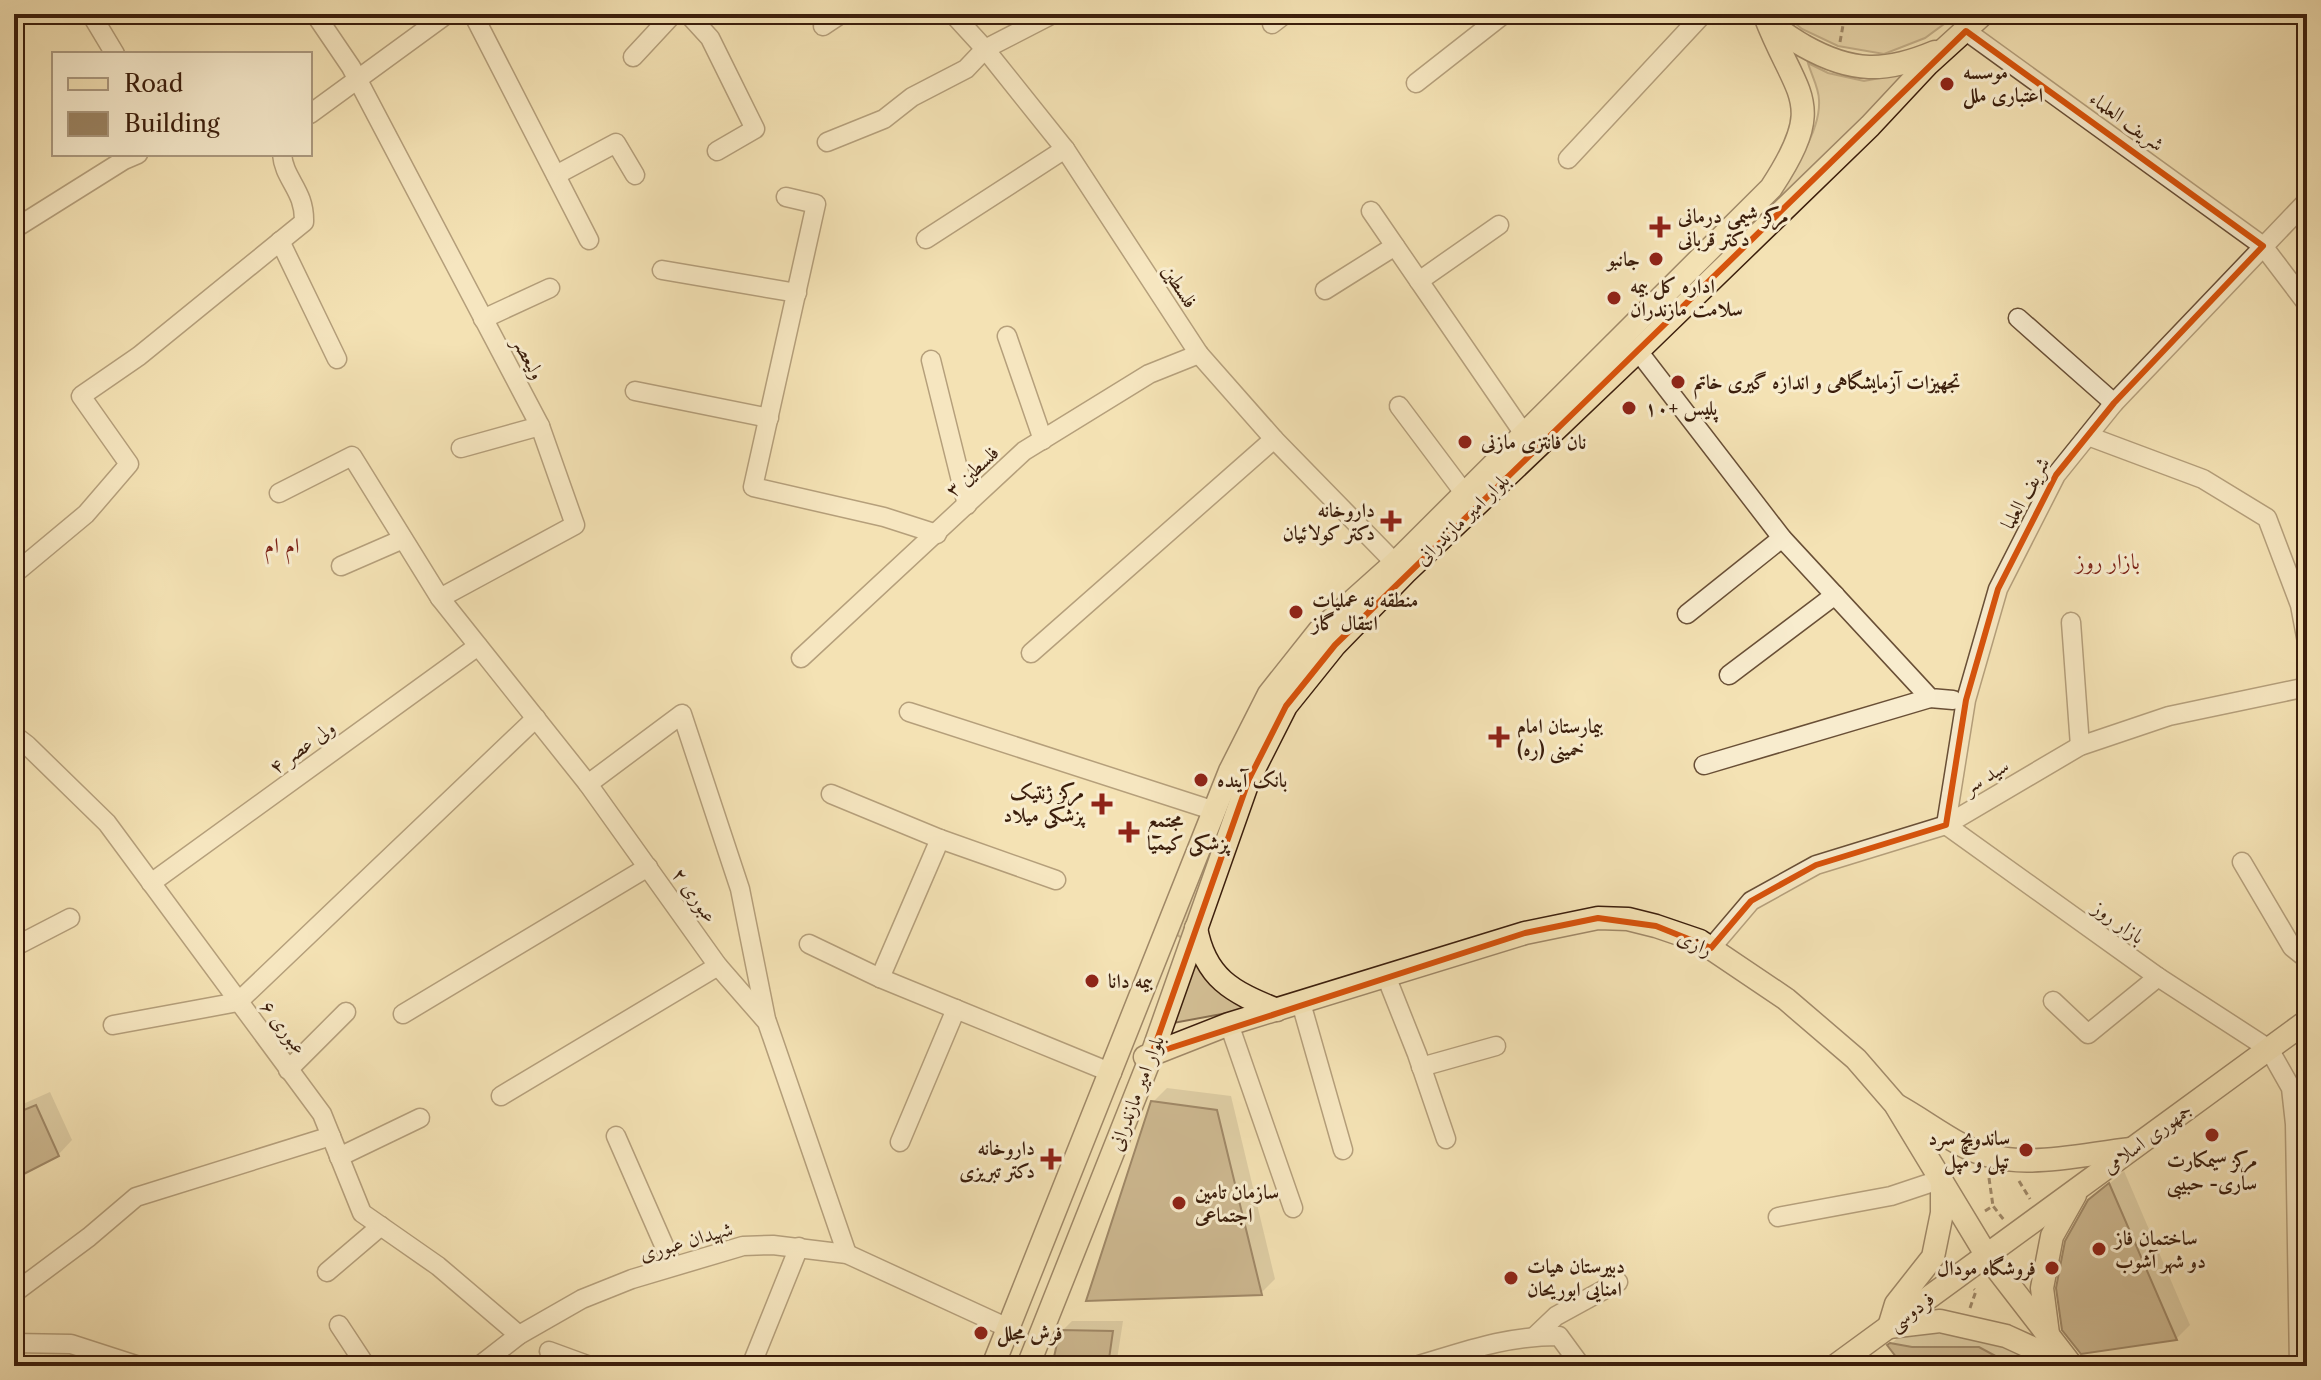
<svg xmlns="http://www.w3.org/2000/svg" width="2321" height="1380" viewBox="0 0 2321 1380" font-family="'Libre Caslon Text',Amiri,serif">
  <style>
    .grass { fill: #d5c197; stroke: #887052; stroke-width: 2 }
    .shadow { fill: #0003 }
    .building { fill: #9b8463; stroke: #3b1e0c; stroke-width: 2 }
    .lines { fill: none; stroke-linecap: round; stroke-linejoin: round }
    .minor-casing { stroke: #694f36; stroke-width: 21 }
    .major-casing { stroke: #3b1e0c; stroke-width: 25 }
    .path { stroke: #3b1e0c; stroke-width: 3; stroke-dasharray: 6 4; stroke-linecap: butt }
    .minor { stroke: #f8ecce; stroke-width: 18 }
    .major { stroke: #f4e2b4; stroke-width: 22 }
    .marked { fill: none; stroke: #d7530c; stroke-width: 6; stroke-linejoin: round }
    .poi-dot { fill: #8f2418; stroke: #f8ecce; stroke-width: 3 }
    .labels { text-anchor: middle; stroke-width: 6; stroke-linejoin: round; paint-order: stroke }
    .poi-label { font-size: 20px; font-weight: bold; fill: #3b1e0c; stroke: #f8ecce; text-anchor: start }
    .street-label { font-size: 20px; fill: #3b1e0c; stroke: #f8ecce }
    .neighbourhood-label { font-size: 22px; fill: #7a1f14; stroke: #f8ecce }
  </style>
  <rect width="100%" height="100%" fill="#f4e2b4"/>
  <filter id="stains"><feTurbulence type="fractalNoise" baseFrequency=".0025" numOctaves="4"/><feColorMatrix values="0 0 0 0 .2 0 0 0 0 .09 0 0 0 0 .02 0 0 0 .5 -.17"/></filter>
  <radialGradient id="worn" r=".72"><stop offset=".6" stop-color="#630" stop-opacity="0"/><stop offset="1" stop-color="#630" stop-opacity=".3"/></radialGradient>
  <g class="grass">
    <path d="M 1784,14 L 1949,14 L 1944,24 L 1925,38 L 1884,54 L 1838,46 L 1802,29 Z"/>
    <path d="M 1808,63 L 1828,73 L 1864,81 L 1913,72 L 1836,152 L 1375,599 L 1314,663 L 1285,701 L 1251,766 L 1192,928 L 1188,935 L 1180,937 L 1174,932 L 1175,922 C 1206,847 1230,766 1273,697 C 1292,666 1328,630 1356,607 L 1774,196 C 1792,172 1821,132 1819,100 C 1819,88 1811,74 1808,63 Z"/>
    <path d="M 1194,954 L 1254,1008 L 1168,1024 Z"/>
  </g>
  <g class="shadow">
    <path d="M 1167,1088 L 1231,1096 L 1275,1279 L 1261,1293 L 1153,1102 Z"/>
    <path d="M 50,1092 L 72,1140 L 58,1155 L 14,1176 L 14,1108 Z"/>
    <path d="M 2124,1171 L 2190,1325 L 2176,1339 L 2090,1201 Z"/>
    <path d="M 1072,1321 L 1123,1321 L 1116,1366 L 1054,1366 L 1062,1331 Z"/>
    <path d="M 1906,1330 L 1927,1334 L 1994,1334 L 2048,1366 L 1905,1366 L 1890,1345 Z"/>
  </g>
  <g class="building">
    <path d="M 1151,1101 L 1217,1110 L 1262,1295 L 1086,1301 Z"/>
    <path d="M 36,1105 L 59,1156 L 14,1179 L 14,1114 Z"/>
    <path d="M 2109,1183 L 2177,1340 L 2081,1354 L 2062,1330 L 2056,1288 L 2065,1241 L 2088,1200 Z"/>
    <path d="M 1060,1330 L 1113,1331 L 1108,1366 L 1052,1366 Z"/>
    <path d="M 1890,1343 L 1912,1347 L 1979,1347 L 2014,1366 L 1903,1366 L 1887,1345 Z"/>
  </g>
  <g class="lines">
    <g class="minor-casing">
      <g id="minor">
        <path d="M 91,14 L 115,54"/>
        <path d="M 315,14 L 351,67 L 540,426 L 575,525 L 440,598"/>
        <path d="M 473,14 L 589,240"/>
        <path d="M 688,14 L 710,38 L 755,129 L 717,151"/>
        <path d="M 953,14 L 985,49 L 1065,149 L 1199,354 L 1274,439 L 1395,563"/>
        <path d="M 1272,24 L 1285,14"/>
        <path d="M 823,26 L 841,14"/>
        <path d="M 1966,31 L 2263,246 L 2307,304"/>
        <path d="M 633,57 L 673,14"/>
        <path d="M 1416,83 L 1504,14"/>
        <path d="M 310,114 L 447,14"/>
        <path d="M 827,142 L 884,119 L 912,97 L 966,69 L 985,49 L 1053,14"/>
        <path d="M 1568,159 L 1703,14"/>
        <path d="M 556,175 L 616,143 L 635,175"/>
        <path d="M 786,197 L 816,204 L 753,487 L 884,517 L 937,534"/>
        <path d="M 1371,211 L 1524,434"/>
        <path d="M 14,229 L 124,160 L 138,154"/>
        <path d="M 926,239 L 1065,149"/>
        <path d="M 280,241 L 337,359"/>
        <path d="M 662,270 L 797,293"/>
        <path d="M 1419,281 L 1499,225"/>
        <path d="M 1325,290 L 1395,246"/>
        <path d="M 2018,318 L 2114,403"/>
        <path d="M 483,319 L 550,288"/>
        <path d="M 1007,336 L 1043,440"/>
        <path d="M 1638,351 L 1782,538 L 1930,698 L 1953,700"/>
        <path d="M 931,360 L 967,505"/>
        <path d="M 635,391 L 769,418"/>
        <path d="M 1399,406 L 1465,494"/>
        <path d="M 2088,436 L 2203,479 L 2267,518 L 2300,605 L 2307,642"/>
        <path d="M 461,448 L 540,426"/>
        <path d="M 279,493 L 352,456 L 440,598 L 588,784 L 718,966 L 767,1022 L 847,1254"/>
        <path d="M 341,566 L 403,539"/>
        <path d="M 14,574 L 86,514 L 129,464 L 81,396 L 139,356 L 304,222 C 305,190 284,180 282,154"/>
        <path d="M 1687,614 L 1782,538"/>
        <path d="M 2071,622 L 2080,746"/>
        <path d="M 1031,653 L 1274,439"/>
        <path d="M 801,658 L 1024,451 L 1149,374 L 1199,354"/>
        <path d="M 1729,675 L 1835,595"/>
        <path d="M 909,712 L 1215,811"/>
        <path d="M 14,735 L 27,745 L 107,823 L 322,1114 L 362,1213 L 438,1266 L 519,1335"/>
        <path d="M 1704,765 L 1930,698"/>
        <path d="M 588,784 L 682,714 L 740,889 L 766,1019"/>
        <path d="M 831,794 L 940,839 L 1056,880"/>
        <path d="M 1946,825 L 1966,700 L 1998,589 L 2056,475 L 2114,403 L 2307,201"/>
        <path d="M 1946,825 L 2158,977 L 2269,1049 L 2291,1088 L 2295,1124 L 2299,1366"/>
        <path d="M 2242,862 L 2292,947 L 2307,959"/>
        <path d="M 151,883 L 478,646"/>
        <path d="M 809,944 L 880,978 L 1112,1073"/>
        <path d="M 14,947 L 70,918"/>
        <path d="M 1711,948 L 1751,901 L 1816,865 L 1946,825 L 2080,746 L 2169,716 L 2307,687"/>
        <path d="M 1386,976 L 1417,1054 L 1446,1139"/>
        <path d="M 880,978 L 940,839"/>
        <path d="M 2053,1001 L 2088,1034 L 2158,977"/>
        <path d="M 1301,1003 L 1343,1150"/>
        <path d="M 403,1014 L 648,867"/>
        <path d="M 1229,1024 L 1293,1208"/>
        <path d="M 113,1025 L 238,1002 L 536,718"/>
        <path d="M 1421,1067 L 1496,1046"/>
        <path d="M 288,1070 L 346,1012"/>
        <path d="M 501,1096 L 718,966"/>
        <path d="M 616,1136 L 673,1266"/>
        <path d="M 900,1142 L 956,1009"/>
        <path d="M 339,1157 L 420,1118"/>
        <path d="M 1778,1217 L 1891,1196 L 1942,1179"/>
        <path d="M 327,1272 L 381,1226"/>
        <path d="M 14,1293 L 89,1237 L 136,1197 L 331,1136"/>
        <path d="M 339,1325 L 366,1366"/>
        <path d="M 1535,1336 L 1556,1316 L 1618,1282"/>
        <path d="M 14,1343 L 71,1344 L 139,1366"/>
        <path d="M 549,1351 L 590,1366"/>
        <path d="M 479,1366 L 519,1335 L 582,1299 L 632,1279 L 743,1246 L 773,1245 L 847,1254 L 1008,1328"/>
        <path d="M 751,1366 L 799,1247"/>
        <path d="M 1416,1366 C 1466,1351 1505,1336 1559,1336 L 1581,1366"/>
      </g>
    </g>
    <g class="major-casing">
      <g id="major">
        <path d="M 1769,21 C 1780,32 1791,38 1804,46 C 1852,73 1885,73 1935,52"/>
        <path d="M 1196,928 C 1205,978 1232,992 1277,1010"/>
        <path d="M 1145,1057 L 1229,1024 L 1525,933 L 1598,918 L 1628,919 L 1656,926 L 1700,941 L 1786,999 L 1856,1059 L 1895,1104 L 1987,1256 L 2072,1366"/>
        <path d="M 1896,1105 C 1918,1117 1938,1132 1960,1144 C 2013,1174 2075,1155 2131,1149"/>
        <path d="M 1942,1182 L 1942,1213 L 1933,1257 L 1896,1304 L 1889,1327 L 1940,1321 L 2006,1336 L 2067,1364"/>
        <path d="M 2048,1334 L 2042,1288 L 2052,1236 L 2075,1195"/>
        <path d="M 993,1366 L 1230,771 L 1269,694 L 1319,631 L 1395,563 L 1771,188 C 1828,101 1797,99 1765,16"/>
        <path d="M 1028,1366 L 1152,1054 L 1249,779 L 1286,706 L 1335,645 L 1405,573 L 1638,351 L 1870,126 L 1928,64 L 1983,14"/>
        <path d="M 1835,1366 L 2307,1021"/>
      </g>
    </g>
    <g class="path">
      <path d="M 1836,14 L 1845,16 L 1859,14"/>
      <path d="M 1840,42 L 1845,14"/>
      <path d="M 1989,1178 L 1993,1206"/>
      <path d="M 2019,1181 L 2030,1199"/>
      <path d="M 1985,1211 L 1993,1206 L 2004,1220"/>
      <path d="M 1970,1308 L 1976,1291 L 1974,1289"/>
    </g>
    <use href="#minor" class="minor"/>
    <use href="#major" class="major"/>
  </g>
  <path d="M0 0H2321V1380H0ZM 1966,31 L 2263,246 L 2114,403 L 2056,475 L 1998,589 L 1966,700 L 1946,825 L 1816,865 L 1751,901 L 1711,948 L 1656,926 L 1598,918 L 1525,933 L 1152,1054 L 1249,779 L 1286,706 L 1335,645 Z" fill="#f4e2b4" fill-opacity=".55" fill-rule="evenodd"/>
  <path class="marked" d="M 1966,31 L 2263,246 L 2114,403 L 2056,475 L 1998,589 L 1966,700 L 1946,825 L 1816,865 L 1751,901 L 1711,948 L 1656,926 L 1598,918 L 1525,933 L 1152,1054 L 1249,779 L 1286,706 L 1335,645 Z"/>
  <g class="poi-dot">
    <circle cx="1947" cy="84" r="8"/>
    <path d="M1656 215h8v8h8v8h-8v8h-8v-8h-8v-8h8z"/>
    <circle cx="1656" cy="259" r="8"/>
    <circle cx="1614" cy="298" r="8"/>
    <circle cx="1678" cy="382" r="8"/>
    <circle cx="1629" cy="408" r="8"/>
    <circle cx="1465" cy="442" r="8"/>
    <path d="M1387 509h8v8h8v8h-8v8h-8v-8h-8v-8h8z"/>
    <circle cx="1296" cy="612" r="8"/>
    <path d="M1495 725h8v8h8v8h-8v8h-8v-8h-8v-8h8z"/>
    <circle cx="1201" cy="780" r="8"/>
    <path d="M1098 792h8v8h8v8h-8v8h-8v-8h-8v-8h8z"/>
    <path d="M1125 820h8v8h8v8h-8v8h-8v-8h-8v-8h8z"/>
    <circle cx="1092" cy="981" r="8"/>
    <circle cx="2212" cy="1135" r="8"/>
    <circle cx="2026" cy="1150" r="8"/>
    <path d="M1047 1147h8v8h8v8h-8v8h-8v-8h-8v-8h8z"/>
    <circle cx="1179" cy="1203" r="8"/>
    <circle cx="2099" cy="1249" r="8"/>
    <circle cx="2052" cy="1268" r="8"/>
    <circle cx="1511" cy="1278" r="8"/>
    <circle cx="981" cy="1333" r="8"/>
  </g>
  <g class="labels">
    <g class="poi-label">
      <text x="1963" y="79">موسسه<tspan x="1963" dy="23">اعتباری ملل</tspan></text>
      <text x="1678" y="223">مرکز شیمی درمانی<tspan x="1678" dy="23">دکتر قربانی</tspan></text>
      <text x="1640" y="266" text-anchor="end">جانبو</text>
      <text x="1630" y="293">اداره کل بیمه<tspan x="1630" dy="23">سلامت مازندران</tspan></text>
      <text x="1694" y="389">تجهیزات آزمایشگاهی و اندازه گیری خاتم</text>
      <text x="1645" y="415">پلیس +١٠</text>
      <text x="1481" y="449">نان فانتزی مازنی</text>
      <text x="1375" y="517" text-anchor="end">داروخانه<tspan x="1375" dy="23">دکتر کولائیان</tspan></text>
      <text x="1312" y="607">منطقه نه عملیات<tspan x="1312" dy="23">انتقال گاز</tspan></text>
      <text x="1517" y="733">بیمارستان امام<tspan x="1517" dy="23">خمینی (ره)</tspan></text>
      <text x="1217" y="787">بانک آینده</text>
      <text x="1084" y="799" text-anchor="end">مرکز ژنتیک<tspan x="1084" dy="23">پزشکی میلاد</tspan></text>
      <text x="1147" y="827">مجتمع<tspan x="1147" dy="23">پزشکی کیمیا</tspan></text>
      <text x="1108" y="988">بیمه دانا</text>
      <text x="2010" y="1145" text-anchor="end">ساندویچ سرد<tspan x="2010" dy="23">تپل و مپل</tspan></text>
      <text x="1035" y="1155" text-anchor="end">داروخانه<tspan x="1035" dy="23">دکتر تبریزی</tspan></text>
      <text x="2212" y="1167" text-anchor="middle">مرکز سیمکارت<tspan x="2212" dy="23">ساری- حبیبی</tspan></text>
      <text x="1195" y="1199">سازمان تامین<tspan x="1195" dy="23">اجتماعی</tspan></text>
      <text x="2115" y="1245">ساختمان فاز<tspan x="2115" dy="23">دو شهر آشوب</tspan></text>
      <text x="1527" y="1273">دبیرستان هیات<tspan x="1527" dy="23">امنایی ابوریحان</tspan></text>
      <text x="2036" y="1275" text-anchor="end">فروشگاه مودال</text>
      <text x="997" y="1340">فرش مجلل</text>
    </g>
    <g class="street-label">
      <text transform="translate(2127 121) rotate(36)" y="7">شریف العلماء</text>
      <text transform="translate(1180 286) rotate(57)" y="7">فلسطین</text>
      <text transform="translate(529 358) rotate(62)" y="7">ولیعصر</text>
      <text transform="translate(972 471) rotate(-43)" y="7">فلسطین ۳</text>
      <text transform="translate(2025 493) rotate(-61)" y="7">شریف العلما</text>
      <text transform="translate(1462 519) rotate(-44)" y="7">بلوار امیر مازندرانی</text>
      <text transform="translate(302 747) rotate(-36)" y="7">ولی عصر ۴</text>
      <text transform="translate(1986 776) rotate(-31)" y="7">سید سر</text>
      <text transform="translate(695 895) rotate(55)" y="7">عبوری ۲</text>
      <text transform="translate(2119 922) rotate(36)" y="7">بازار روز</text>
      <text transform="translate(1695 943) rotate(25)" y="7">رازی</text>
      <text transform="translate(284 1027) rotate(53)" y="7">عبوری ۶</text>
      <text transform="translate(1136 1093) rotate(-69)" y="7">بلوار امیر مازندرانی</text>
      <text transform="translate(2147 1138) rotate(-36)" y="7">جمهوری اسلامی</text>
      <text transform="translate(686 1241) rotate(-16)" y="7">شهیدان عبوری</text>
      <text transform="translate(1911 1311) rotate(-36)" y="7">فردوسی</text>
    </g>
    <g class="neighbourhood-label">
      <text x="282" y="553">ام ام</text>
      <text x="2108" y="569">بازار روز</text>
    </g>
  </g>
  <rect width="2321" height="1380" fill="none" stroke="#f4e2b4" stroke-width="48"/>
  <rect x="16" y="16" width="2289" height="1348" fill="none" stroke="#3b1e0c" stroke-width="4"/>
  <rect x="24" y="24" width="2273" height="1332" fill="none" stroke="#3b1e0c" stroke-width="2"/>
  <rect x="52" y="52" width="260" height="104" fill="#f8ecce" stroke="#ac9a80" stroke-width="2"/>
  <rect x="68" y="78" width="40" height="12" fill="#f4e2b4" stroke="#ac9a80" stroke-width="2"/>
  <text x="124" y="92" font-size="24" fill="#3b1e0c">Road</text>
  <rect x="68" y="112" width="40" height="24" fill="#9b8463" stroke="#ac9a80" stroke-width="2"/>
  <text x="124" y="132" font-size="24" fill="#3b1e0c">Building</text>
  <rect width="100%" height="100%" filter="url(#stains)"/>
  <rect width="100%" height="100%" fill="url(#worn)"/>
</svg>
